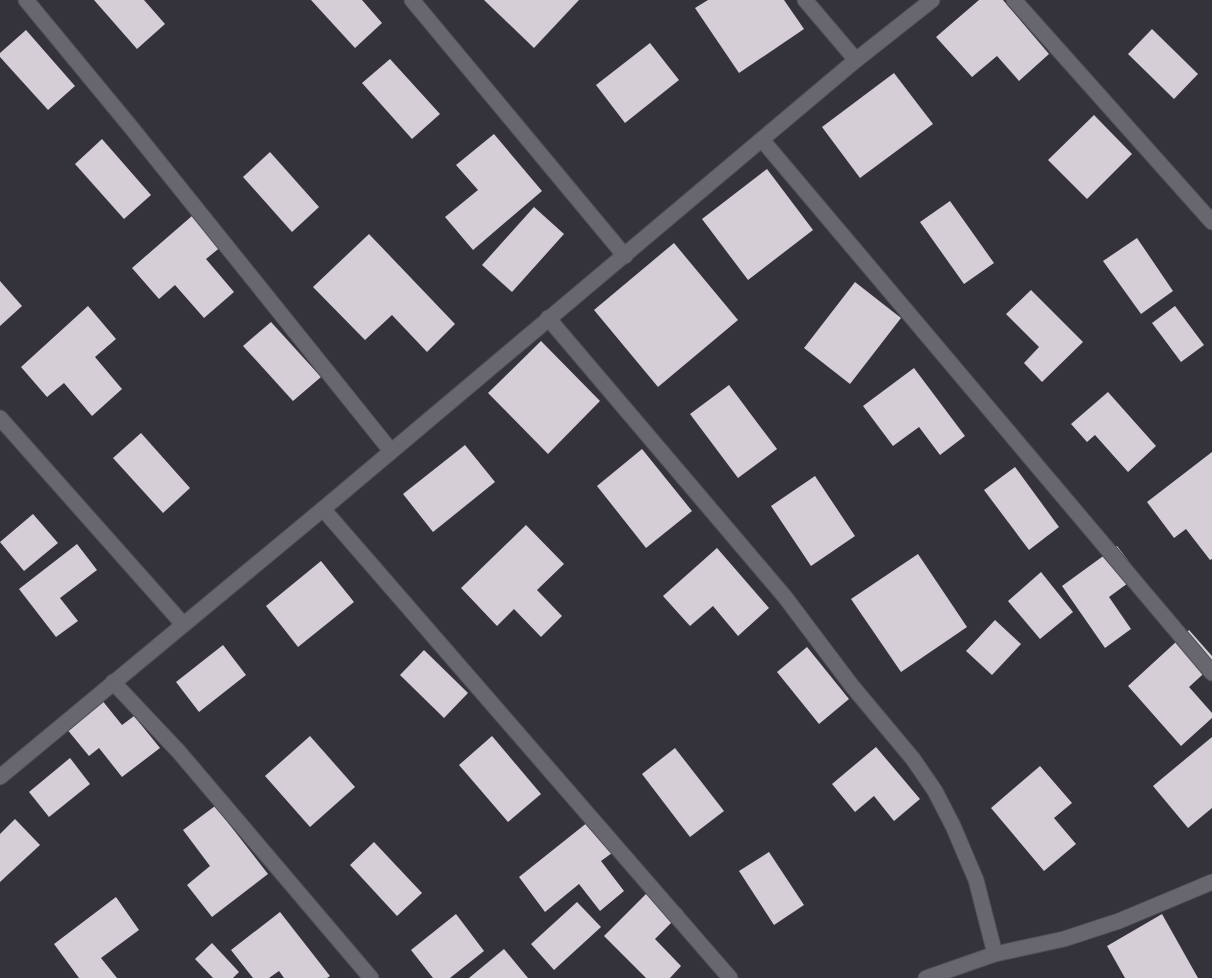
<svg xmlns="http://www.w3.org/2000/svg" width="1212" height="978" viewBox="0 0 1212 978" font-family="'PT Sans Narrow',sans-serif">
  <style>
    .building { fill: #d5ced6 }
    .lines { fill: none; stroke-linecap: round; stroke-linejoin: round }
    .minor-casing { stroke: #4f4e55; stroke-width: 17 }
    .minor { stroke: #686770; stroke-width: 15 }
  </style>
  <rect width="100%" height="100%" fill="#34323a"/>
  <g class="building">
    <path d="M 94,0 L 144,0 L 165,24 L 137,49 Z"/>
    <path d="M 311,0 L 362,0 L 382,23 L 355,48 Z"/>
    <path d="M 484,0 L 579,0 L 534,48 Z"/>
    <path d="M 708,0 L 784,0 L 804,29 L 739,73 L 695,8 Z"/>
    <path d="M 979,0 L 1003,0 L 1049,54 L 1019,81 L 997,56 L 972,77 L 936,37 Z"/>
    <path d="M 1152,29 L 1198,74 L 1174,99 L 1128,54 Z"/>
    <path d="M 26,30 L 75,86 L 48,110 L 0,57 L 0,53 Z"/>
    <path d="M 650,43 L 679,80 L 625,123 L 596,85 Z"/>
    <path d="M 390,59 L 440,114 L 412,139 L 362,83 Z"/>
    <path d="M 894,73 L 933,124 L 860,178 L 822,127 Z"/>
    <path d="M 1094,115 L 1132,154 L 1087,199 L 1048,160 Z"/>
    <path d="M 494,134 L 542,191 L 473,250 L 445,217 L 478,190 L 456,165 Z"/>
    <path d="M 102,139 L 151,195 L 124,219 L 75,164 Z"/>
    <path d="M 270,152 L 319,207 L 292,232 L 243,177 Z"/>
    <path d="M 767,169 L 813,230 L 748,280 L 702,219 Z"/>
    <path d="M 950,201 L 994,263 L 964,284 L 920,222 Z"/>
    <path d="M 534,207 L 564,234 L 512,292 L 482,265 Z"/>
    <path d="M 200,209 L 228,241 L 206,259 L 234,292 L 204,318 L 175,285 L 159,299 L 132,268 Z"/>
    <path d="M 369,234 L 455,324 L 427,352 L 392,315 L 365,340 L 313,287 Z"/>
    <path d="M 1137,238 L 1173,291 L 1141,314 L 1103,261 Z"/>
    <path d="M 674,243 L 738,320 L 658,387 L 594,310 Z"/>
    <path d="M 0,281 L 22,306 L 0,326 Z"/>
    <path d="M 855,282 L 901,318 L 850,384 L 804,348 Z"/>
    <path d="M 1031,290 L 1083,342 L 1042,382 L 1024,363 L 1039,347 L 1006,314 Z"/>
    <path d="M 88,306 L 116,339 L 95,357 L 122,389 L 92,416 L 64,383 L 47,397 L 21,367 Z"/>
    <path d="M 1175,306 L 1204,345 L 1181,362 L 1152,323 Z"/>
    <path d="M 271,322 L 321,377 L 293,401 L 243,346 Z"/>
    <path d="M 541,341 L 600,401 L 548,454 L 488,393 Z"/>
    <path d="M 914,368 L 965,436 L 940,455 L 919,427 L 893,446 L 863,406 Z"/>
    <path d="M 729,385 L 777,449 L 738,478 L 690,414 Z"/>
    <path d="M 1108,392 L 1156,446 L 1128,472 L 1095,435 L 1087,442 L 1071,424 Z"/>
    <path d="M 141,433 L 190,488 L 163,513 L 113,458 Z"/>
    <path d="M 465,445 L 495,482 L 433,532 L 403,494 Z"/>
    <path d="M 642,449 L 692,511 L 646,548 L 597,486 Z"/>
    <path d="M 1212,452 L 1212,559 L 1210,560 L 1186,529 L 1174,538 L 1147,502 Z"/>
    <path d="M 1015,467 L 1059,527 L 1029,550 L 984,490 Z"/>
    <path d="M 815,476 L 855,536 L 811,566 L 771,506 Z"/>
    <path d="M 33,514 L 58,543 L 24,571 L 0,542 Z"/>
    <path d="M 526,525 L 564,564 L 537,590 L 562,616 L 541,637 L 514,609 L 497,626 L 461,588 Z"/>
    <path d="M 77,544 L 97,570 L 60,598 L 78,621 L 56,637 L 19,589 Z"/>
    <path d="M 1117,546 L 1139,575 L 1109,597 L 1131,629 L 1105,648 L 1062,586 Z"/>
    <path d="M 717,548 L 769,608 L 738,636 L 713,606 L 690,626 L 663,596 Z"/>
    <path d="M 918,554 L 967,627 L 901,672 L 851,599 Z"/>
    <path d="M 321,561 L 354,602 L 298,647 L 266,606 Z"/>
    <path d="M 1041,572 L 1073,612 L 1040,639 L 1008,601 Z"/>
    <path d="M 995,620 L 1021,644 L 992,675 L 966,651 Z"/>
    <path d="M 1189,630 L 1212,656 L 1212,666 L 1189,687 L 1212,713 L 1212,718 L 1181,746 L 1128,686 Z"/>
    <path d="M 223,645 L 246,675 L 199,712 L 176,682 Z"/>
    <path d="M 807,647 L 849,699 L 819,724 L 777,672 Z"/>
    <path d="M 424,650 L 468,693 L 444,718 L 400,675 Z"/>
    <path d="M 101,699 L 122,725 L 134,716 L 160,748 L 122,777 L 99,748 L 89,756 L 66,728 Z"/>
    <path d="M 310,736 L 355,787 L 310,827 L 265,776 Z"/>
    <path d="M 492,736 L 541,794 L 508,822 L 459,765 Z"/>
    <path d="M 1212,737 L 1212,808 L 1188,828 L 1153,786 Z"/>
    <path d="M 876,747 L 920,799 L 894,821 L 874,796 L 855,812 L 832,784 Z"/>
    <path d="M 675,748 L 724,811 L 690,837 L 642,774 Z"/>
    <path d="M 70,758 L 90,784 L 49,817 L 29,792 Z"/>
    <path d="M 1040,766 L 1072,803 L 1054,818 L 1076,844 L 1044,871 L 991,808 Z"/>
    <path d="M 215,806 L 268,874 L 212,917 L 187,885 L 210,866 L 183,830 Z"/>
    <path d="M 15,819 L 40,845 L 0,882 L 0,834 Z"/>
    <path d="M 588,822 L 612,853 L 601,861 L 624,891 L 600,911 L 579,884 L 545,912 L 519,877 Z"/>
    <path d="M 374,842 L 422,893 L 397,916 L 350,865 Z"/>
    <path d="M 769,852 L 804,905 L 774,925 L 739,871 Z"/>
    <path d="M 656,884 L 683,911 L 655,939 L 681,966 L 670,978 L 646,978 L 604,936 Z"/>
    <path d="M 116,897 L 139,930 L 101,958 L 117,978 L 79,978 L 54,944 Z"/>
    <path d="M 577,902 L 601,927 L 554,970 L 531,944 Z"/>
    <path d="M 280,912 L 330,976 L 327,978 L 284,978 L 279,971 L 269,978 L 253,978 L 231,950 Z"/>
    <path d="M 456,914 L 484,951 L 450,978 L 433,978 L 411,950 Z"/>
    <path d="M 1162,914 L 1198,978 L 1125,978 L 1107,946 Z"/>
    <path d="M 212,943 L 239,972 L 233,978 L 213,978 L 195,959 Z"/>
    <path d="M 504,949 L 528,978 L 469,978 Z"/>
  </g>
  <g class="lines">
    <g class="minor-casing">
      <g id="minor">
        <path d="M 26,0 L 130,126 L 391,451"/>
        <path d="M 412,0 L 625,256"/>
        <path d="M 805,0 L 856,60"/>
        <path d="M 1014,0 L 1212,222"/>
        <path d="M 763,141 L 1212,673"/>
        <path d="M 548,318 L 785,597 L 852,686 L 913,759 L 935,791 L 953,826 L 976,880 L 995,954"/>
        <path d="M 0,418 L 182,623"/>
        <path d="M 323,509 L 730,978"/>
        <path d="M 113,682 L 179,752 L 371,978"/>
        <path d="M 0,777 L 323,509 L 856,60 L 932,0"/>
        <path d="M 926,978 L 995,954 L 1064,939 L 1119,921 L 1212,882"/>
      </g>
    </g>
    <use href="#minor" class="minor"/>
  </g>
</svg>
